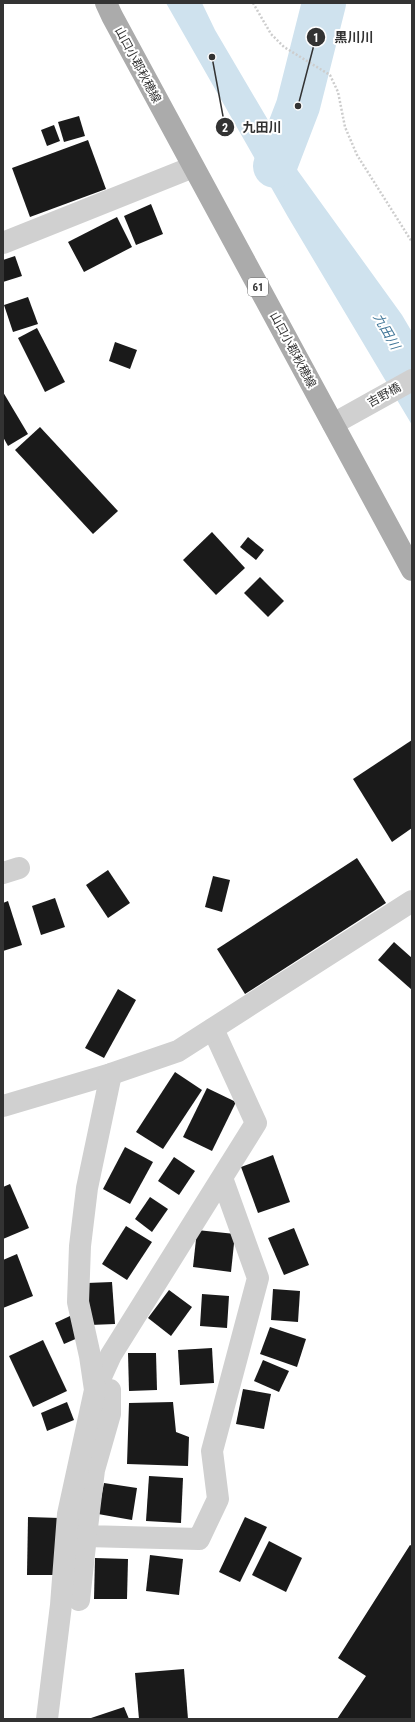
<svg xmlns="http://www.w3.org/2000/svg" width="415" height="1722" viewBox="0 0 415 1722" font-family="'Roboto Condensed','Noto Sans JP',sans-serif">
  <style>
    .water { fill: #cfe2ee }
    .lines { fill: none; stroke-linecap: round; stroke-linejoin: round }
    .river { stroke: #cfe2ee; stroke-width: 44 }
    .building { fill: #1a1a1a }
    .path { stroke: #cdcdcd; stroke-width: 2.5; stroke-dasharray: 2 2; stroke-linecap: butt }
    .minor { stroke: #d0d0d0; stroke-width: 22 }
    .primary { stroke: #ababab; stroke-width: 22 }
    .labels { text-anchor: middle; stroke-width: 4; stroke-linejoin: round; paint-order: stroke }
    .shield { fill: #fff; stroke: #707070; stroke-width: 1 }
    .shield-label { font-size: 11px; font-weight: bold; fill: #333 }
    .street-label { font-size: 12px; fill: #333; stroke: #fff }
    .water-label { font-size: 13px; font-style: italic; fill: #3f7597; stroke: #fff }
    .leader { fill: none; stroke: #333; stroke-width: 1.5 }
    .callout-dot { fill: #333; stroke: #fff; stroke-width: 1.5 }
    .mark-label { font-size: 12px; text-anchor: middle; font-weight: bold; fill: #fff }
    .callout-label { font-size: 13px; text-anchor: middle; font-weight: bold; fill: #333; stroke: #fff; stroke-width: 4; stroke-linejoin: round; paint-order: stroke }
  </style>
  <rect width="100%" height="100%" fill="#fff"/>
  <path class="water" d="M 166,3 L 202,3 L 215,30 L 298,171 L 402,315 L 412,332 L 412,425 L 288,217 Z"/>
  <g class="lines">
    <path class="river" d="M 275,166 L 298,106 L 324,3"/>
  </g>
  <g class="building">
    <path d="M 79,116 L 85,136 L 64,142 L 58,122 Z"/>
    <path d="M 54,125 L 60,141 L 47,146 L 41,130 Z"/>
    <path d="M 88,140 L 106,189 L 30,217 L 12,168 Z"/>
    <path d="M 151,204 L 163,234 L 136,245 L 124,216 Z"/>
    <path d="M 117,217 L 132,247 L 84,272 L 68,242 Z"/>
    <path d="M 15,256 L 22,276 L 3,282 L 3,260 Z"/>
    <path d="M 28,297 L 38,324 L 13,332 L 4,305 Z"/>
    <path d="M 37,328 L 65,382 L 45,392 L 18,338 Z"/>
    <path d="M 115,342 L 137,350 L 130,369 L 109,361 Z"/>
    <path d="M 3,392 L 28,434 L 8,446 L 3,437 Z"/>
    <path d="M 40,427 L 118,511 L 93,534 L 15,450 Z"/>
    <path d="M 212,532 L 245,568 L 216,595 L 183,560 Z"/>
    <path d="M 248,537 L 264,550 L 256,560 L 240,547 Z"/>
    <path d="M 260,577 L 284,601 L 268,617 L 244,593 Z"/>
    <path d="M 412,740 L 412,828 L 392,842 L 353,779 Z"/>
    <path d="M 357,858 L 386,903 L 245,994 L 217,949 Z"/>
    <path d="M 108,870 L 130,903 L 108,918 L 86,885 Z"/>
    <path d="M 213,876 L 230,880 L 222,912 L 205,907 Z"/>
    <path d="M 55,898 L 65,927 L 41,935 L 32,906 Z"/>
    <path d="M 8,901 L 22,945 L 3,951 L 3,903 Z"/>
    <path d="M 394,942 L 412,958 L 412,990 L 378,960 Z"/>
    <path d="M 118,989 L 136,1000 L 104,1058 L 85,1048 Z"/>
    <path d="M 175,1072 L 202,1090 L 163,1149 L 136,1132 Z"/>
    <path d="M 207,1088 L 236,1102 L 212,1151 L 183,1137 Z"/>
    <path d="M 125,1147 L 153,1162 L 130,1204 L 103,1189 Z"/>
    <path d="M 273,1155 L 290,1202 L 258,1213 L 241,1167 Z"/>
    <path d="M 174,1157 L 195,1171 L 179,1195 L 158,1181 Z"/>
    <path d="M 10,1184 L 29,1228 L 3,1239 L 3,1187 Z"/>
    <path d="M 150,1197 L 168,1209 L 152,1232 L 135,1219 Z"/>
    <path d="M 126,1226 L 152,1242 L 127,1280 L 102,1264 Z"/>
    <path d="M 294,1228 L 309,1265 L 284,1275 L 268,1238 Z"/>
    <path d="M 197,1230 L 235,1234 L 231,1272 L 193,1267 Z"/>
    <path d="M 17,1254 L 33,1296 L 3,1308 L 3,1260 Z"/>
    <path d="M 112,1282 L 115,1324 L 90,1325 L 87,1283 Z"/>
    <path d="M 273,1289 L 300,1291 L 298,1322 L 271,1320 Z"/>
    <path d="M 169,1290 L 192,1307 L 171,1336 L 148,1318 Z"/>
    <path d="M 202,1294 L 229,1296 L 227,1328 L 200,1326 Z"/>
    <path d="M 70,1316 L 80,1337 L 64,1344 L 55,1323 Z"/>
    <path d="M 270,1327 L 306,1339 L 297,1367 L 260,1354 Z"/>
    <path d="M 43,1340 L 67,1391 L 33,1407 L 9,1356 Z"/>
    <path d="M 212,1348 L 214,1383 L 180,1385 L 178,1350 Z"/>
    <path d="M 128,1353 L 156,1353 L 157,1390 L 129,1391 Z"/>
    <path d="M 263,1360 L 289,1371 L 279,1392 L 254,1381 Z"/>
    <path d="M 243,1389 L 271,1394 L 264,1429 L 236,1424 Z"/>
    <path d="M 67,1402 L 74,1420 L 47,1431 L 41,1413 Z"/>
    <path d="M 173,1402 L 176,1432 L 189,1437 L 188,1466 L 127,1464 L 129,1403 Z"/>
    <path d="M 149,1476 L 183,1478 L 181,1523 L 146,1521 Z"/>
    <path d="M 104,1483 L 137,1488 L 132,1520 L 98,1514 Z"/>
    <path d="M 28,1517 L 60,1518 L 59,1575 L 27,1575 Z"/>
    <path d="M 245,1517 L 267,1527 L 240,1582 L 219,1572 Z"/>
    <path d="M 269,1541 L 302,1558 L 286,1592 L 252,1575 Z"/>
    <path d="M 410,1545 L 412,1546 L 412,1719 L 337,1719 L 366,1676 L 338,1658 Z"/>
    <path d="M 150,1555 L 183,1559 L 179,1595 L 146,1591 Z"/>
    <path d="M 95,1558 L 128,1559 L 127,1599 L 94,1599 Z"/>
    <path d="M 184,1669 L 188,1719 L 139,1719 L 135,1673 Z"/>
    <path d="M 124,1707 L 129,1719 L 88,1719 Z"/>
  </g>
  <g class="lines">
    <path class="path" d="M 253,3 L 271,34 L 284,47 L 330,75 L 338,92 L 345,127 L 357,155 L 412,242"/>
    <g class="minor">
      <path d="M 3,243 L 193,167"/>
      <path d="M 333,424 L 412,380"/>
      <path d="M 3,873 L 19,868"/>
      <path d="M 213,1029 L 256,1123 L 111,1355 L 95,1390 L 110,1390 L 110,1414 L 94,1470 L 86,1536 L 199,1539 L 218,1499 L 212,1451 L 258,1278 L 222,1178"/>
      <path d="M 3,1106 L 111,1074 L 178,1051 L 412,901"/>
      <path d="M 79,1600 L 86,1536"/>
      <path d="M 47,1719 L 61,1605 L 68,1514 L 95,1390 L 90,1356 L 78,1302 L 80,1246 L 87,1188 L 111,1074"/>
    </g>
    <path class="primary" d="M 106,3 L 112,16 L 412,570"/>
  </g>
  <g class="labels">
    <rect class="shield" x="248" y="278" width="20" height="18" rx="3"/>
    <g class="shield-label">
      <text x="258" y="291">61</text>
    </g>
    <g class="street-label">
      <text transform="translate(138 65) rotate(62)" y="4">山口小郡秋穂線</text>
      <text transform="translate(293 350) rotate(62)" y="4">山口小郡秋穂線</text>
      <text transform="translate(384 395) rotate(-29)" y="4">吉野橋</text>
    </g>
    <g class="water-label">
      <text transform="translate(387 331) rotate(60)" y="5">九田川</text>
    </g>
  </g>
  <path class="leader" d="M298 106L316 37M212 57L225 127"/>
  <g class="callout-dot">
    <circle cx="298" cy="106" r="4"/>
    <circle cx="212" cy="57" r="4"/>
    <circle cx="316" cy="37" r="10"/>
    <circle cx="225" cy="127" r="10"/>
  </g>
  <g class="mark-label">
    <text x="316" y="42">1</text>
    <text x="225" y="132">2</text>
  </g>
  <g class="callout-label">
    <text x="354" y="42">黒川川</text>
    <text x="262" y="132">九田川</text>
  </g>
  <rect width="415" height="1722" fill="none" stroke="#333333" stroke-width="8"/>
</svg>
